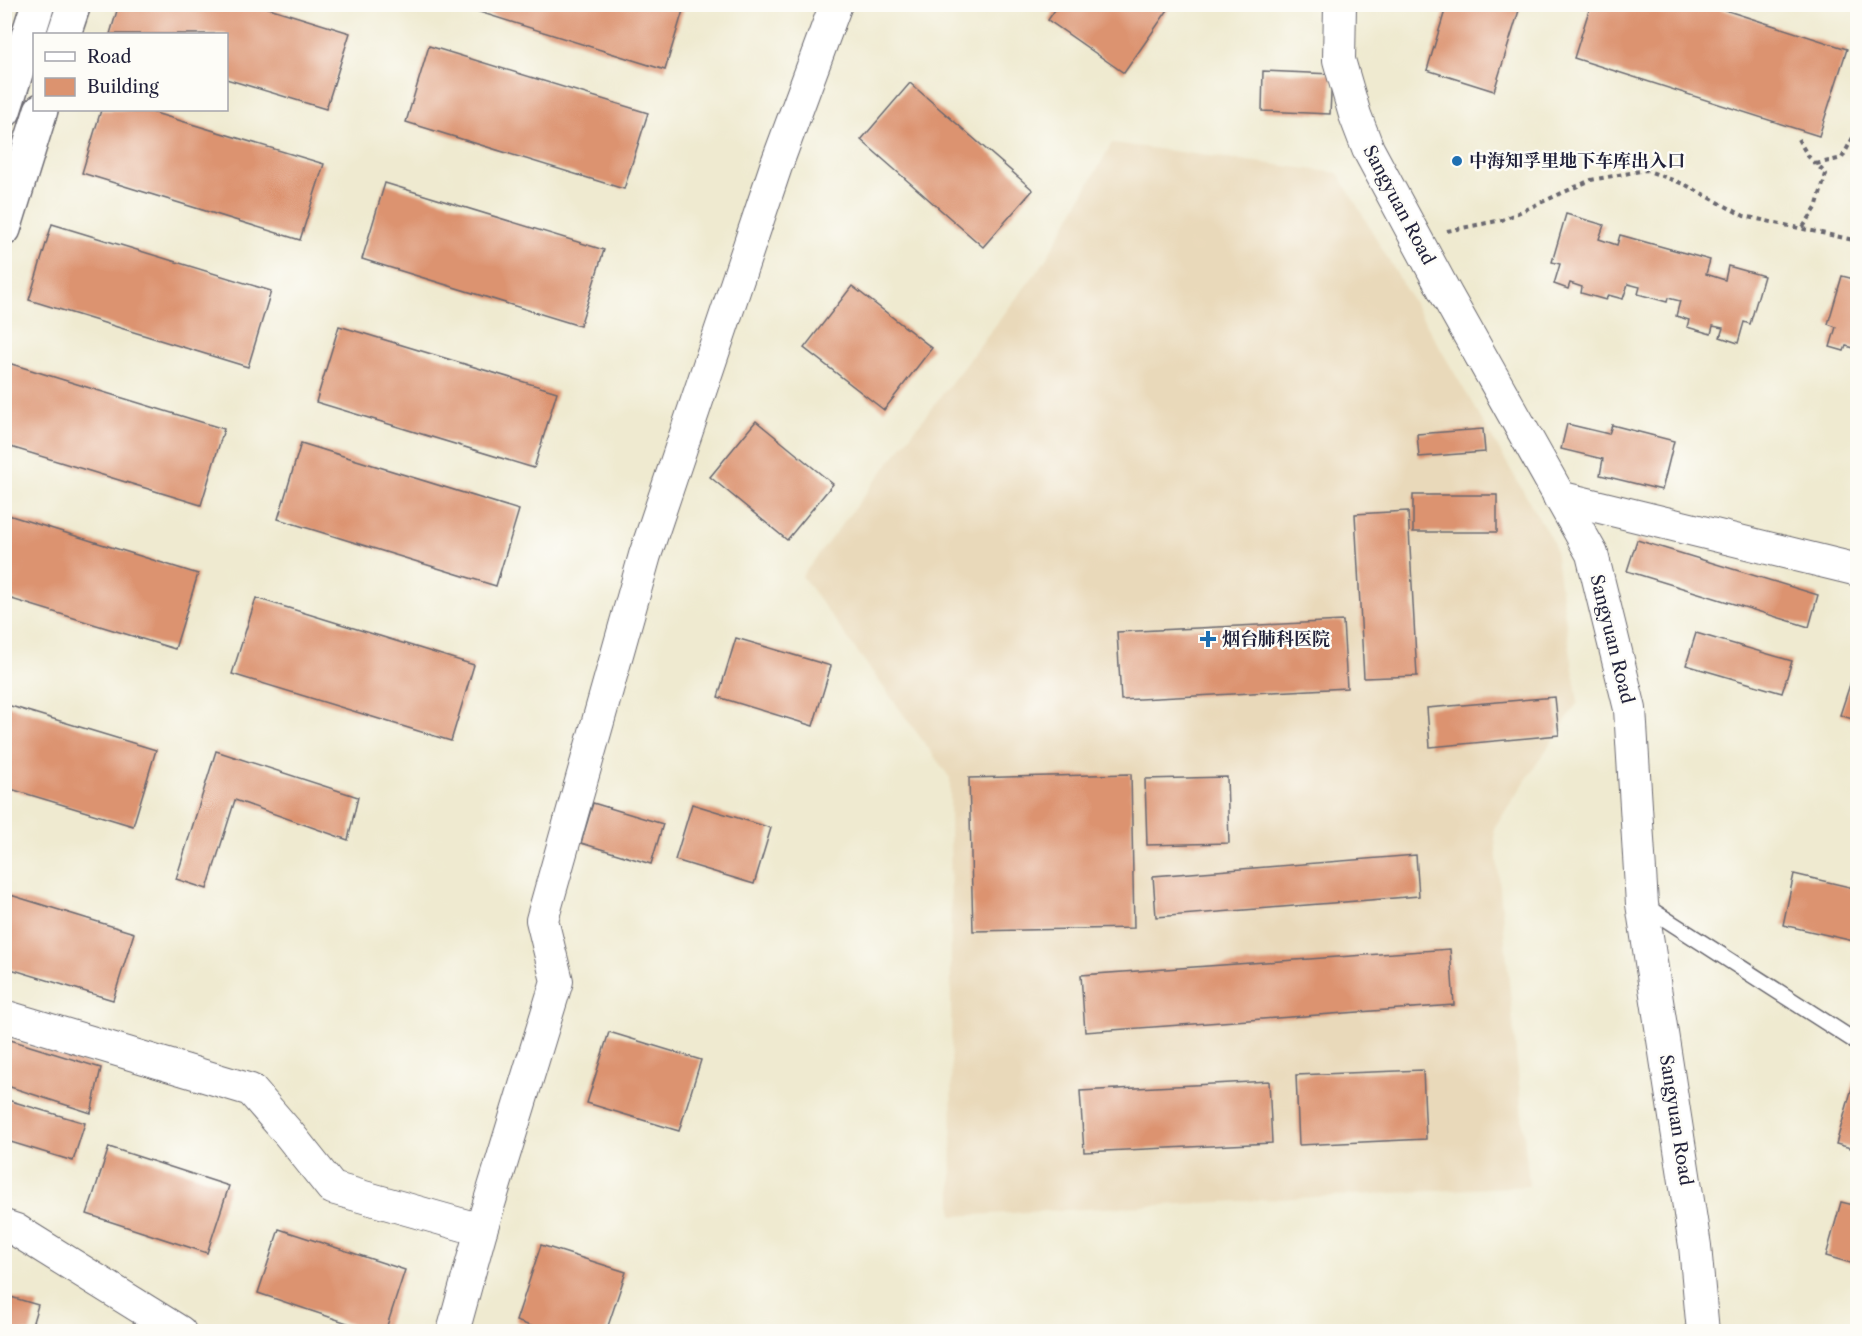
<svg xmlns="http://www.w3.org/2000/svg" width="1862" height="1336" viewBox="0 0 1862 1336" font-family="'Libre Caslon Text','Noto Serif SC',serif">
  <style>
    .built { fill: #e9d9ba }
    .building { fill: #dc936f }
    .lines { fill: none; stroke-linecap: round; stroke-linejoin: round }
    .lane-casing { stroke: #6a686f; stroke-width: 18 }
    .street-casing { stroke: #6a686f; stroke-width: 34 }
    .secondary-casing { stroke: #6a686f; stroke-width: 36 }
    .path { stroke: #6a686f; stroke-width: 4; stroke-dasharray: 4.5 4.5; stroke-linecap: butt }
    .lane { stroke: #fff; stroke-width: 15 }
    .street { stroke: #fff; stroke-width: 32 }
    .secondary { stroke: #fff; stroke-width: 33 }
    .poi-dot { fill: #1f6fb2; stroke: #fdfcf7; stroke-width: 2 }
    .labels { text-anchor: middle; stroke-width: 5; stroke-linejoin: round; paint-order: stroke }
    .poi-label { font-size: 18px; font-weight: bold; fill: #22223b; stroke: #fdfcf7; text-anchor: start }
    .street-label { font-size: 18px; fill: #22223b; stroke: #fdfcf7 }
  </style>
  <rect width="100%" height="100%" fill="#fdfcf7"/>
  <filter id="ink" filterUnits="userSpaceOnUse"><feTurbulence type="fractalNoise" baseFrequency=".0167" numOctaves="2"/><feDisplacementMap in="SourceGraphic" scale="12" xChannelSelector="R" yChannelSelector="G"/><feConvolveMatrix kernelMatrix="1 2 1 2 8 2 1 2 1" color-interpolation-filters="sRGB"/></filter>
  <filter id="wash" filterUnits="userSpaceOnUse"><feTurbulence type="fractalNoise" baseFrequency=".008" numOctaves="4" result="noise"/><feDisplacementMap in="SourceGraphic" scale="24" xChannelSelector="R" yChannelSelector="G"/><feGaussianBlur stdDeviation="1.35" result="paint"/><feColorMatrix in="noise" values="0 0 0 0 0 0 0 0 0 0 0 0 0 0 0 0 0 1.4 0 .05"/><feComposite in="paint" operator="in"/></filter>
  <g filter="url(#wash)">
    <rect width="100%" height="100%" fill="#efead0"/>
    <path class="built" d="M 1112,143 L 1338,173 L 1554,544 L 1578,702 L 1494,828 L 1529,1186 L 952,1216 L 950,778 L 802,576 L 1045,261 Z"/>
    <g id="blocks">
      <g class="building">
        <path d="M 119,4 L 256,4 L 350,33 L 326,109 L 226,79 L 226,34 L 110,34 Z"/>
        <path d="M 454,4 L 685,4 L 665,70 Z"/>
        <path d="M 1059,4 L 1172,4 L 1124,73 L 1048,20 Z"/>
        <path d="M 1447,4 L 1521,4 L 1494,91 L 1427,70 Z"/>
        <path d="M 1591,4 L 1706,4 L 1847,49 L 1819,136 L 1574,58 Z"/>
        <path d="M 429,46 L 648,113 L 624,189 L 406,122 Z"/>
        <path d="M 1263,71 L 1332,74 L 1330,114 L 1262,111 Z"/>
        <path d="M 910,83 L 1033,190 L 983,247 L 861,140 Z"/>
        <path d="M 101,110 L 145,110 L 324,164 L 300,240 L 82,173 Z"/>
        <path d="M 385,183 L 604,250 L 580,326 L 362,259 Z"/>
        <path d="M 1566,214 L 1604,225 L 1599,239 L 1617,245 L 1620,235 L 1710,260 L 1706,274 L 1725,280 L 1728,266 L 1764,276 L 1750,324 L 1744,322 L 1738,343 L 1720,337 L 1723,328 L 1713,326 L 1711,334 L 1687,327 L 1689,320 L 1676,316 L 1680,301 L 1668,298 L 1667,302 L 1638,294 L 1640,287 L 1628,284 L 1623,299 L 1608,295 L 1606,300 L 1581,293 L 1582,287 L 1570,283 L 1568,289 L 1554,284 L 1560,264 L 1552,262 Z"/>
        <path d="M 52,224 L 271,291 L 248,367 L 29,300 Z"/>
        <path d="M 1842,276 L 1858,280 L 1858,349 L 1846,346 L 1844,351 L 1830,347 L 1836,327 L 1828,324 Z"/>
        <path d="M 852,286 L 932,348 L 884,410 L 804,348 Z"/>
        <path d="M 339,326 L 557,392 L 534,468 L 316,402 Z"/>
        <path d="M 5,362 L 224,429 L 201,505 L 4,445 Z"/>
        <path d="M 756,421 L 833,484 L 787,540 L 710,477 Z"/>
        <path d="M 1567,424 L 1609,434 L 1612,425 L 1674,441 L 1662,490 L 1600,475 L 1603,459 L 1561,449 Z"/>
        <path d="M 1483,429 L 1485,452 L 1419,457 L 1417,434 Z"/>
        <path d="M 301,443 L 519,510 L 496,586 L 278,519 Z"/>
        <rect x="1413" y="495" width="84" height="37"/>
        <path d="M 1408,511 L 1417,676 L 1364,678 L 1355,514 Z"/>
        <path d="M 5,514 L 198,574 L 175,649 L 5,597 Z"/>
        <path d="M 1637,540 L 1818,595 L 1809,627 L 1627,571 Z"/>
        <path d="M 256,598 L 474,665 L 451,741 L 232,674 Z"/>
        <path d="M 1343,621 L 1347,688 L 1121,700 L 1117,632 Z"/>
        <path d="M 1696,633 L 1792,661 L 1782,693 L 1686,665 Z"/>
        <path d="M 736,638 L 831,666 L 813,726 L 718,697 Z"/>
        <path d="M 1857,663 L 1858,663 L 1858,721 L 1840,715 Z"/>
        <path d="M 1555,697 L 1559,735 L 1430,747 L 1427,708 Z"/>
        <path d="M 4,704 L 156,750 L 133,826 L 4,787 Z"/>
        <path d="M 216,751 L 358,797 L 348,840 L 235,800 L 207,889 L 176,879 Z"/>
        <path d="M 1131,774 L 1134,928 L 973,931 L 969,778 Z"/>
        <path d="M 1227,777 L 1229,843 L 1147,845 L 1145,779 Z"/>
        <path d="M 593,803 L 663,824 L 651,864 L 581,843 Z"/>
        <path d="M 692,804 L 771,828 L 754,884 L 675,860 Z"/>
        <path d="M 1416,855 L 1419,896 L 1156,917 L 1153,876 Z"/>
        <path d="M 1794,874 L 1858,889 L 1858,942 L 1783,925 Z"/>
        <path d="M 4,893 L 134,933 L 113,1000 L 4,967 Z"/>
        <path d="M 1450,949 L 1454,1005 L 1085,1032 L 1081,975 Z"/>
        <path d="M 609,1032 L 701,1060 L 679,1131 L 587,1103 Z"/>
        <path d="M 4,1038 L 101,1068 L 91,1113 L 4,1085 Z"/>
        <path d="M 1423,1070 L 1426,1139 L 1299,1145 L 1296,1075 Z"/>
        <path d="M 1269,1081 L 1272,1143 L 1084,1152 L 1080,1091 Z"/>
        <path d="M 1854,1081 L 1858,1082 L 1858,1150 L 1836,1144 Z"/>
        <path d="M 4,1099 L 85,1123 L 73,1161 L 4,1140 Z"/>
        <path d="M 109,1147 L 229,1186 L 207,1253 L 87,1214 Z"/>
        <path d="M 1841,1202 L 1858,1206 L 1858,1265 L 1826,1256 Z"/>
        <path d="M 279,1229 L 405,1270 L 385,1332 L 374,1332 L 258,1293 Z"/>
        <path d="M 541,1245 L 626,1272 L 606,1332 L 548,1332 L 516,1321 Z"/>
        <path d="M 4,1295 L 38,1305 L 30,1332 L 4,1332 Z"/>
      </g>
    </g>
  </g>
  <g filter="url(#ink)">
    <use href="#blocks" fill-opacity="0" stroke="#6a686f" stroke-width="1.5"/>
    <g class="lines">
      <g class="lane-casing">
        <path id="lane" d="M 1642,904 L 1858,1043"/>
      </g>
      <g class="street-casing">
        <g id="street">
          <path d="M 1340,4 L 1339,60 L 1355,115 L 1368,149 L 1446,294 L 1592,554 L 1630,709 L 1642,904 L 1695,1246 L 1703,1332"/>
          <path d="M 1559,497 L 1858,570"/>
          <path d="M 4,1016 L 251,1090 L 289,1134 L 332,1188 L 481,1230"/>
          <path d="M 4,1226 L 16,1230 L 180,1332"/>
          <path d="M 453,1332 L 481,1230 L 557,981 L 542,920 L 645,555 L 776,166 L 836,4"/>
        </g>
      </g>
      <g class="secondary-casing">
        <g id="secondary">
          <path d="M 64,34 L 74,4"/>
          <path d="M 4,111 L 38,4"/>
          <path d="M 4,229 L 41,110"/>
        </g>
      </g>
      <g class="path">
        <path d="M 1798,139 L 1808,156 L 1826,174 L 1816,208 L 1801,230"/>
        <path d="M 1816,164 L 1842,158 L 1858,128"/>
        <path d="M 1447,231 L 1502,220 L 1591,180 L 1646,170 L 1686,185 L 1744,216 L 1858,241"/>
      </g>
      <use href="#lane" class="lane"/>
      <use href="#street" class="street"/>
      <use href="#secondary" class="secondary"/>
    </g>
  </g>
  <g class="poi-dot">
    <circle cx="1457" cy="161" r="6"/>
    <path d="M1205 630h6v6h6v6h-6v6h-6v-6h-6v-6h6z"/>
  </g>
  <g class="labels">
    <g class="poi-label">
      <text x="1469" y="167">中海知孚里地下车库出入口</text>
      <text x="1222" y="645">烟台肺科医院</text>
    </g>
    <g class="street-label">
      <text transform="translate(1399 205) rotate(62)" y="6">Sangyuan Road</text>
      <text transform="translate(1612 639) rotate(76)" y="6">Sangyuan Road</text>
      <text transform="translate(1676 1120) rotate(81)" y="6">Sangyuan Road</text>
    </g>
  </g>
  <rect width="1862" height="1336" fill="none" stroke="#fdfcf7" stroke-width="24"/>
  <rect x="33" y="33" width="195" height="78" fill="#fdfcf7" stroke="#a5a5ac" stroke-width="1.5"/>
  <rect x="45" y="52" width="30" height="9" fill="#ffffff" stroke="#a5a5ac" stroke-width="1.5"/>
  <text x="87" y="63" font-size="18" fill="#22223b">Road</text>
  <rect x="45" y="78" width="30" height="18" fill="#dc936f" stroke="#a5a5ac" stroke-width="1.5"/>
  <text x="87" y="93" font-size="18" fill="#22223b">Building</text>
</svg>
